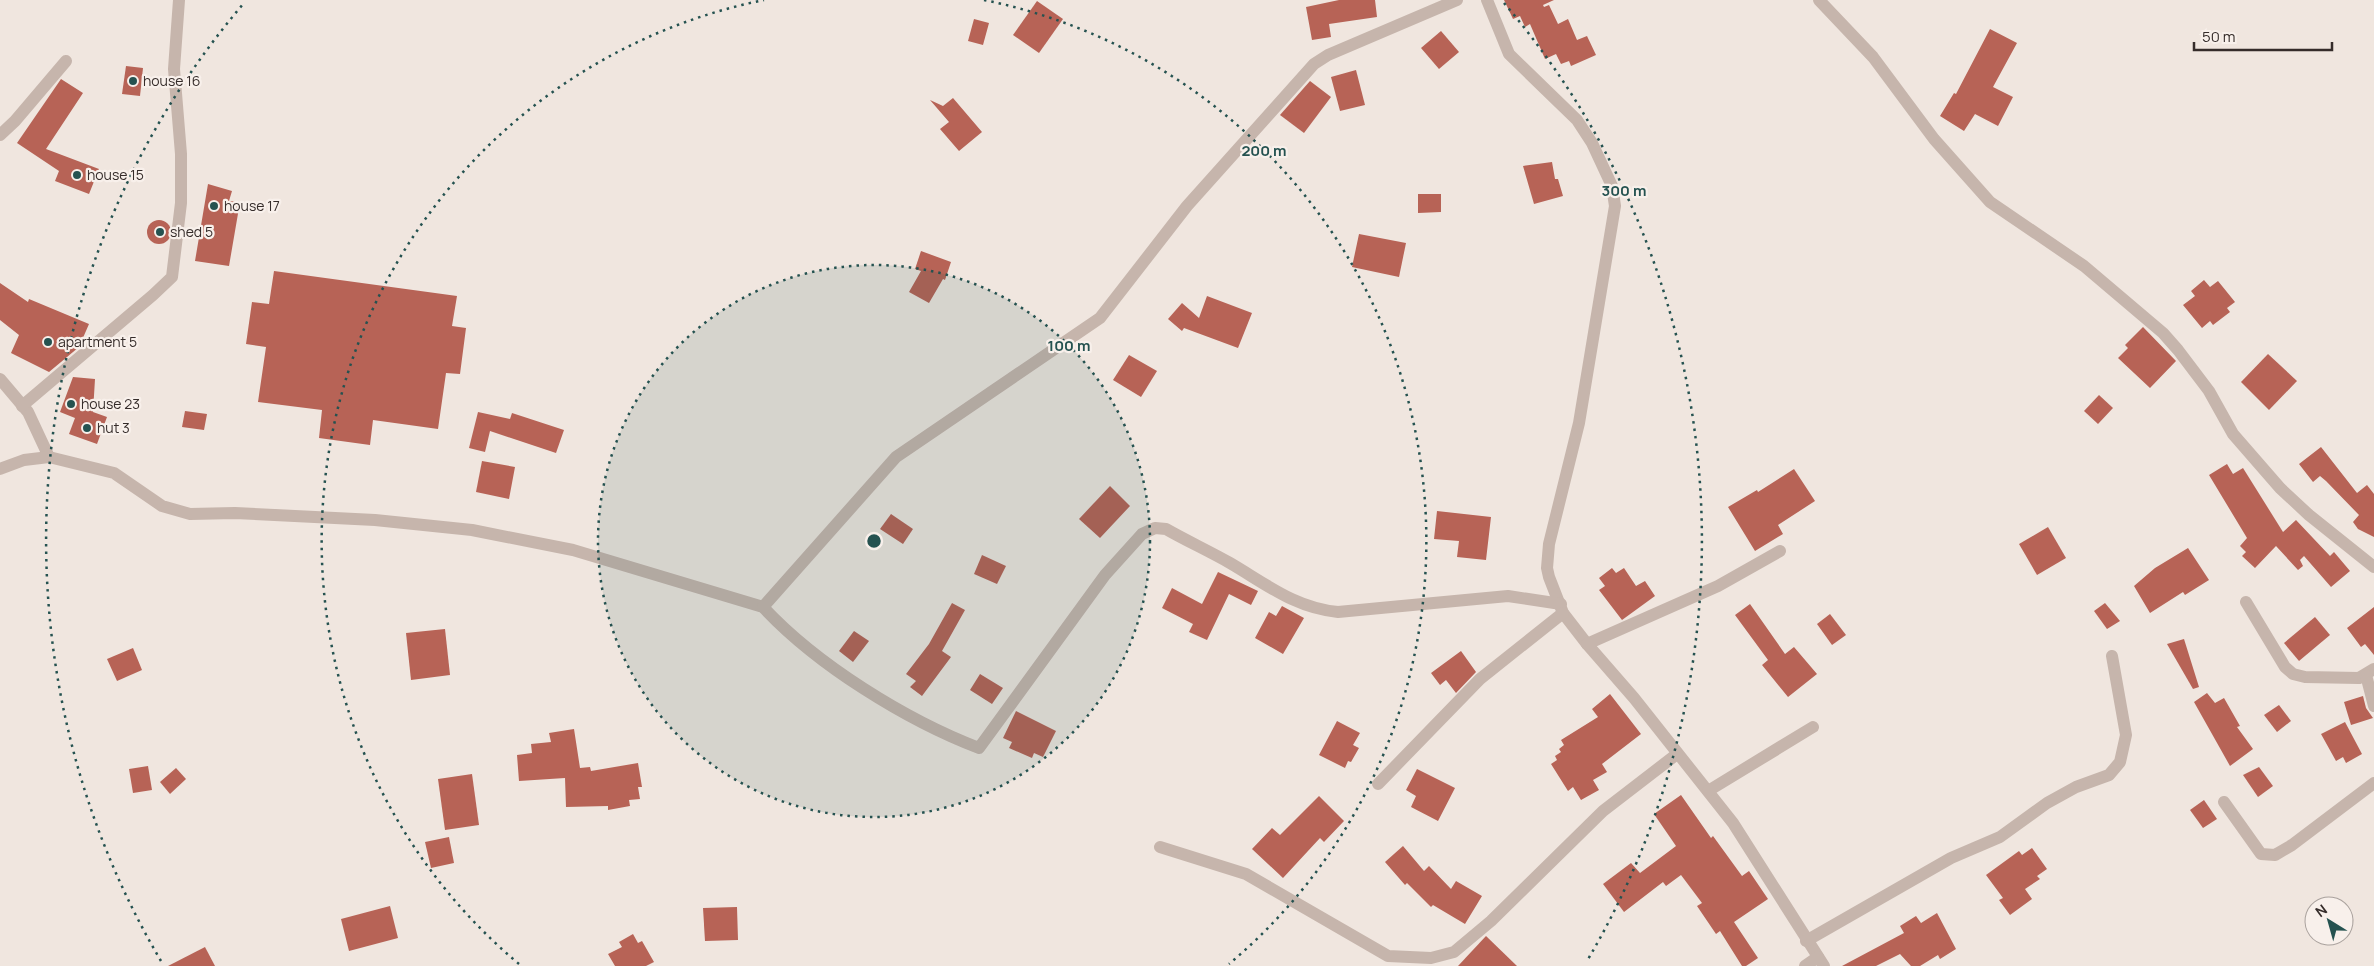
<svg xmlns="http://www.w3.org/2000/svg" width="2374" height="966" viewBox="0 0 2374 966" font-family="Manrope,sans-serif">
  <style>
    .building { fill: #b76356 }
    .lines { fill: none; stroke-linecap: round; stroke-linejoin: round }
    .minor { stroke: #c6b5ac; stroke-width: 12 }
    .ring { fill: none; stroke: #255250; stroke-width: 2.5; stroke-dasharray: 2.5 5 }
    .poi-dot { fill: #255250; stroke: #f8f0eb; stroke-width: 2 }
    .labels { text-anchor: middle; stroke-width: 4.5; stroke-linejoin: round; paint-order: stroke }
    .poi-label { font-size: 14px; fill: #352c2a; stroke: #f8f0eb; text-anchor: start }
    .centre { fill: #255250; stroke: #f8f0eb; stroke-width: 2.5 }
    .ring-label { font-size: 15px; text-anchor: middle; font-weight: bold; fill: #255250; stroke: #f8f0eb; stroke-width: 4.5; stroke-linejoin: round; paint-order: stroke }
  </style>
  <rect width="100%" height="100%" fill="#f0e6df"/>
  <g class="building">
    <path d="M 1339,0 L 1375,0 L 1377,17 L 1329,24 L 1331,37 L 1312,40 L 1306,7 Z"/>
    <path d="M 1504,0 L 1554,0 L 1543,5 L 1544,7 L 1549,5 L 1558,24 L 1568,19 L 1577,40 L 1587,36 L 1596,55 L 1571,66 L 1569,61 L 1561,64 L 1556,54 L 1545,59 L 1530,24 L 1525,27 L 1520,16 L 1513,19 Z"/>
    <path d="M 1037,1 L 1063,19 L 1039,53 L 1013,35 Z"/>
    <path d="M 974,19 L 989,23 L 983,45 L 968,41 Z"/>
    <path d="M 1990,29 L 2017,43 L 1993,87 L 2013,97 L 1998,126 L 1975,114 L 1964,131 L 1940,116 L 1954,93 L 1956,94 Z"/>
    <path d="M 1441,31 L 1459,52 L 1439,69 L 1421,48 Z"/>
    <path d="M 126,66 L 143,68 L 140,96 L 122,94 Z"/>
    <path d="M 1356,70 L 1365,105 L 1340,111 L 1331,77 Z"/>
    <path d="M 61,79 L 83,93 L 46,149 L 99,169 L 89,194 L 55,181 L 59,171 L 17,143 Z"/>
    <path d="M 1310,81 L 1331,97 L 1304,133 L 1280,115 Z"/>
    <path d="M 953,98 L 982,132 L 959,151 L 940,129 L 949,122 L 930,100 L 943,106 Z"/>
    <path d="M 1552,162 L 1555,179 L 1558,179 L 1563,196 L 1534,204 L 1523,166 Z"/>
    <path d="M 208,184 L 232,191 L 229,201 L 240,202 L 229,266 L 195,261 Z"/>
    <path d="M 1418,194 L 1441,194 L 1441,212 L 1418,213 Z"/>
    <circle cx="159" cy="232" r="12"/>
    <path d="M 1359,234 L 1406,243 L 1399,277 L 1352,267 Z"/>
    <path d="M 921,251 L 951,262 L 945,280 L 943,279 L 929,303 L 909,292 L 921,271 L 915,269 Z"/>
    <path d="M 274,271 L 457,296 L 452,326 L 466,328 L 460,374 L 446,373 L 438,429 L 373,420 L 370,445 L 319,438 L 322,410 L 258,402 L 266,347 L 246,344 L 252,302 L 269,304 Z"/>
    <path d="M 2204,280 L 2210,287 L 2218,281 L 2235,302 L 2227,308 L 2230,312 L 2213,325 L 2210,321 L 2202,328 L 2183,305 L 2195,296 L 2191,291 Z"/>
    <path d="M 0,283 L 28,302 L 29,299 L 89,324 L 79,347 L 49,372 L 11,353 L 19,335 L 0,320 Z"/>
    <path d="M 1207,296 L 1252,313 L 1238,348 L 1184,328 L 1182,331 L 1168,319 L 1182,303 L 1199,318 Z"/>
    <path d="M 2143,327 L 2176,361 L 2150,388 L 2118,358 L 2128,348 L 2125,345 Z"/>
    <path d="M 2268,354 L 2297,381 L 2269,410 L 2241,382 Z"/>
    <path d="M 1129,355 L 1157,371 L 1141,397 L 1113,380 Z"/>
    <path d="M 73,377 L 95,379 L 93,412 L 107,417 L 97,444 L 69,434 L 75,418 L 60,412 Z"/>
    <path d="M 2099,395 L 2113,408 L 2098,424 L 2084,411 Z"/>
    <path d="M 185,411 L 207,414 L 204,430 L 182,427 Z"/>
    <path d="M 478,412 L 510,419 L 512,413 L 564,430 L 556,453 L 490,431 L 485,452 L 469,448 Z"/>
    <path d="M 2321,447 L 2357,493 L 2367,485 L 2374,494 L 2374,537 L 2358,529 L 2353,522 L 2359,515 L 2326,481 L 2320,476 L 2313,482 L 2299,464 Z"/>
    <path d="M 482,461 L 515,467 L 509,499 L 476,492 Z"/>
    <path d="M 2227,464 L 2233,474 L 2243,468 L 2283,532 L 2296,520 L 2330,556 L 2334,552 L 2350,571 L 2331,587 L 2304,556 L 2300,560 L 2303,566 L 2298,570 L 2276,546 L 2255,568 L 2242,556 L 2246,552 L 2240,546 L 2247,538 L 2209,475 Z"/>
    <path d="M 1794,469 L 1815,501 L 1778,525 L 1783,534 L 1755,551 L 1728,507 L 1757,490 L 1758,492 Z"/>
    <path d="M 1110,486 L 1130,506 L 1100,538 L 1079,519 Z"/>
    <path d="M 1437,511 L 1491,517 L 1486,560 L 1457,557 L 1459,541 L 1434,539 Z"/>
    <path d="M 891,514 L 913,529 L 903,544 L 880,529 Z"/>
    <path d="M 2048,527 L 2066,558 L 2037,575 L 2019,544 Z"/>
    <path d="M 2188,548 L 2209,580 L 2185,595 L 2183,592 L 2150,613 L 2134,586 L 2155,568 Z"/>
    <path d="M 982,555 L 1006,566 L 997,584 L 974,574 Z"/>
    <path d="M 1612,568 L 1616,573 L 1624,568 L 1636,586 L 1645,581 L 1655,596 L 1622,620 L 1599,590 L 1605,586 L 1599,578 Z"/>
    <path d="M 1218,572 L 1258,591 L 1251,605 L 1229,594 L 1207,640 L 1189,632 L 1193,624 L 1162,608 L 1172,588 L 1202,604 Z"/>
    <path d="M 952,603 L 965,610 L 942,651 L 951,657 L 922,696 L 910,687 L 916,681 L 906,674 L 929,644 Z"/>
    <path d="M 2105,603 L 2120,621 L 2107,629 L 2094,611 Z"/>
    <path d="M 1750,604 L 1785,654 L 1794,647 L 1817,674 L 1788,697 L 1762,665 L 1768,660 L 1735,615 Z"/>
    <path d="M 1282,606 L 1304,618 L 1283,654 L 1255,638 L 1269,612 L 1276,616 Z"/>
    <path d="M 2374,607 L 2374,655 L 2365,644 L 2361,647 L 2347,628 Z"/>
    <path d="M 1830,614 L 1846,635 L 1832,645 L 1817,624 Z"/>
    <path d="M 2315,617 L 2330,635 L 2299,661 L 2284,643 Z"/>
    <path d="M 445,629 L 450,675 L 411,680 L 406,633 Z"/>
    <path d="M 854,631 L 869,641 L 853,662 L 839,651 Z"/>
    <path d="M 2184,639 L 2199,687 L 2193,689 L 2167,644 Z"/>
    <path d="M 133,648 L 142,670 L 117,681 L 107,659 Z"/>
    <path d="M 1461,651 L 1476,672 L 1456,693 L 1446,680 L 1440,685 L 1431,673 Z"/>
    <path d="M 980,674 L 1003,688 L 992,704 L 970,690 Z"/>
    <path d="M 2207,693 L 2215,703 L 2224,698 L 2240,726 L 2237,727 L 2253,749 L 2230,766 L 2194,702 Z"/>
    <path d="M 1610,694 L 1641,734 L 1602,764 L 1607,772 L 1593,780 L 1599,790 L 1581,800 L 1573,787 L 1568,791 L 1551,764 L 1557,760 L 1555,756 L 1561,752 L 1559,749 L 1564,745 L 1561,740 L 1598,717 L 1592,709 Z"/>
    <path d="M 2363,696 L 2366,708 L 2373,718 L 2351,725 L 2344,702 Z"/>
    <path d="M 2279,705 L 2291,721 L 2277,732 L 2264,715 Z"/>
    <path d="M 1016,711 L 1056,731 L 1043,757 L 1034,753 L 1032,758 L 1009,748 L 1012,742 L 1003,738 Z"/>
    <path d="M 1337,721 L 1360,733 L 1353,745 L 1359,748 L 1351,762 L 1348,761 L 1345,768 L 1319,755 Z"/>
    <path d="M 2345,722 L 2362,754 L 2346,763 L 2343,757 L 2336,761 L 2321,734 Z"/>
    <path d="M 574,729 L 580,768 L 590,767 L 591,771 L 638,763 L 642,787 L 638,787 L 640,799 L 629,800 L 630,806 L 608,810 L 608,806 L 566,807 L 565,778 L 519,781 L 517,755 L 532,753 L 531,744 L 551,742 L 549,733 Z"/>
    <path d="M 148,766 L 152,790 L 133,793 L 129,769 Z"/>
    <path d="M 2259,767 L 2273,786 L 2258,797 L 2243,775 Z"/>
    <path d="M 176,768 L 186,779 L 170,794 L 160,782 Z"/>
    <path d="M 1417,769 L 1455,788 L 1438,821 L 1411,807 L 1416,796 L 1406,790 Z"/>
    <path d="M 472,774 L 479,825 L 445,830 L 438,779 Z"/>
    <path d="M 1681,795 L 1711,838 L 1713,836 L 1742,876 L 1749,871 L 1768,899 L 1734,922 L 1758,958 L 1746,966 L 1742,966 L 1720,931 L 1716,934 L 1697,906 L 1702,903 L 1681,875 L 1666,886 L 1663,882 L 1624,912 L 1603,884 L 1631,863 L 1640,873 L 1676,846 L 1654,814 Z"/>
    <path d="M 1319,796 L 1344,821 L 1324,842 L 1320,838 L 1283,878 L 1252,849 L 1272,828 L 1280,835 Z"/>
    <path d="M 2204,800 L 2217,819 L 2203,828 L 2190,810 Z"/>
    <path d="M 449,837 L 454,863 L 431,868 L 425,842 Z"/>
    <path d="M 1403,846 L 1424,871 L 1429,866 L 1451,889 L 1456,881 L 1482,896 L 1465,924 L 1433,905 L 1431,907 L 1407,883 L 1405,885 L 1385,862 Z"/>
    <path d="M 2032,848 L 2047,869 L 2037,876 L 2040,879 L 2025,889 L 2032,899 L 2010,915 L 1999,900 L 2003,898 L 1986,875 L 2019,851 L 2022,855 Z"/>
    <path d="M 390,906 L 398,938 L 349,951 L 341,919 Z"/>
    <path d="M 737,907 L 738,940 L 705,941 L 703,908 Z"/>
    <path d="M 1937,913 L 1956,949 L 1940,959 L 1938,955 L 1920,966 L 1911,966 L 1900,954 L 1876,966 L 1842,966 L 1904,933 L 1900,926 L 1916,916 L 1921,923 Z"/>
    <path d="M 633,934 L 638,943 L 642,941 L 654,962 L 646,966 L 615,966 L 608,954 L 622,947 L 619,942 Z"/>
    <path d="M 1486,936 L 1517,966 L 1458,966 Z"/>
    <path d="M 205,947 L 215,966 L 168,966 Z"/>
  </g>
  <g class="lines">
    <g class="minor">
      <path d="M 1487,0 L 1509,54 L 1577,120 L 1592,143 L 1612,186 L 1615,206 L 1579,423 L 1549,544 L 1547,568 L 1549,577 L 1563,613 L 1587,644 L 1634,698 L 1733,823 L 1824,966"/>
      <path d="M 1819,0 L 1873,57 L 1934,139 L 1990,202 L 2084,266 L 2163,333 L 2178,350 L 2209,391 L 2233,434 L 2280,488 L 2309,515 L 2374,567"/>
      <path d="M 0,135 L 15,121 L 66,61"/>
      <path d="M 0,379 L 28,412 L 49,457"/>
      <path d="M 22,406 L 153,295 L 172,277 L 181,203 L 181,154 L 174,69 L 179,0"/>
      <path d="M 0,469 L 24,460 L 49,457 L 114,473 L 162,506 L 190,514 L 235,513 L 375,520 L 472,530 L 573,550 L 763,607 C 817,665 906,720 979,748 L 1105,575 L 1142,534 L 1155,528 L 1166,529 C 1187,541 1209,551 1230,563 C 1266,584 1295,608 1338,612 L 1508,596 L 1561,604"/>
      <path d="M 2246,602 L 2285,667 L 2293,674 L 2305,677 L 2359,678 L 2374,669"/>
      <path d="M 763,607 L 896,457 L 1100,318 L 1187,206 L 1314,64 L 1328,55 L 1457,0"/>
      <path d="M 1587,644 L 1718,586 L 1780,551"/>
      <path d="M 2366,675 L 2374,706"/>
      <path d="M 1378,784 L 1480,679 L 1563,613"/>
      <path d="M 1708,791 L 1813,727"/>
      <path d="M 2224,802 L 2261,854 L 2275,855 L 2292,845 L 2374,783"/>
      <path d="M 1160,847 L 1246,874 L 1388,956 L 1431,958 L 1454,952 L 1491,921 L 1603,811 L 1677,754"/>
      <path d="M 1806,941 L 1951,858 L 2000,837 L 2047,803 L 2076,787 L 2109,775 L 2120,762 L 2126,735 L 2112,656"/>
      <path d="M 1805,966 L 1818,957"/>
    </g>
  </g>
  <circle cx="874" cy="541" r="276" fill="#255250" fill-opacity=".12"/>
  <g class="ring">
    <circle cx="874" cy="541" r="276"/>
    <path d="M519 964A552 552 0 0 1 764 0M984 0A552 552 0 0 1 1229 964"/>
    <path d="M161 961A828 828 0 0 1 244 3M1504 3A828 828 0 0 1 1587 961"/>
  </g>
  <g class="poi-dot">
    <circle cx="133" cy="81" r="5"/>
    <circle cx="77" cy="175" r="5"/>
    <circle cx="214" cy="206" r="5"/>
    <circle cx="160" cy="232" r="5"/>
    <circle cx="48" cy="342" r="5"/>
    <circle cx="71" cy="404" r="5"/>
    <circle cx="87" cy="428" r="5"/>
  </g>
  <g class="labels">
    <g class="poi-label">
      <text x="143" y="86">house 16</text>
      <text x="87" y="180">house 15</text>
      <text x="224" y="211">house 17</text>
      <text x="170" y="237">shed 5</text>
      <text x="58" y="347">apartment 5</text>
      <text x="81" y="409">house 23</text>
      <text x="97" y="433">hut 3</text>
    </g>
  </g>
  <circle cx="874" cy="541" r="8" class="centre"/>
  <g class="ring-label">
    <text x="1264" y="156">200 m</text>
    <text x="1624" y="196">300 m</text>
    <text x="1069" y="351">100 m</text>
  </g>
  <g transform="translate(2329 921) rotate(323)"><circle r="24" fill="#f8f0eb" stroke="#aaa29e"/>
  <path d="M0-4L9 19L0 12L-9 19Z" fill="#255250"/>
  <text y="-8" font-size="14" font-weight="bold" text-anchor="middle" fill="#352c2a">N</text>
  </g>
  <path d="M2194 42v8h138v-8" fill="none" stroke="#352c2a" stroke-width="2.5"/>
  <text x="2202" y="42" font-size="15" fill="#352c2a" stroke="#f8f0eb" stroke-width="4" paint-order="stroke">50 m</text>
</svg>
